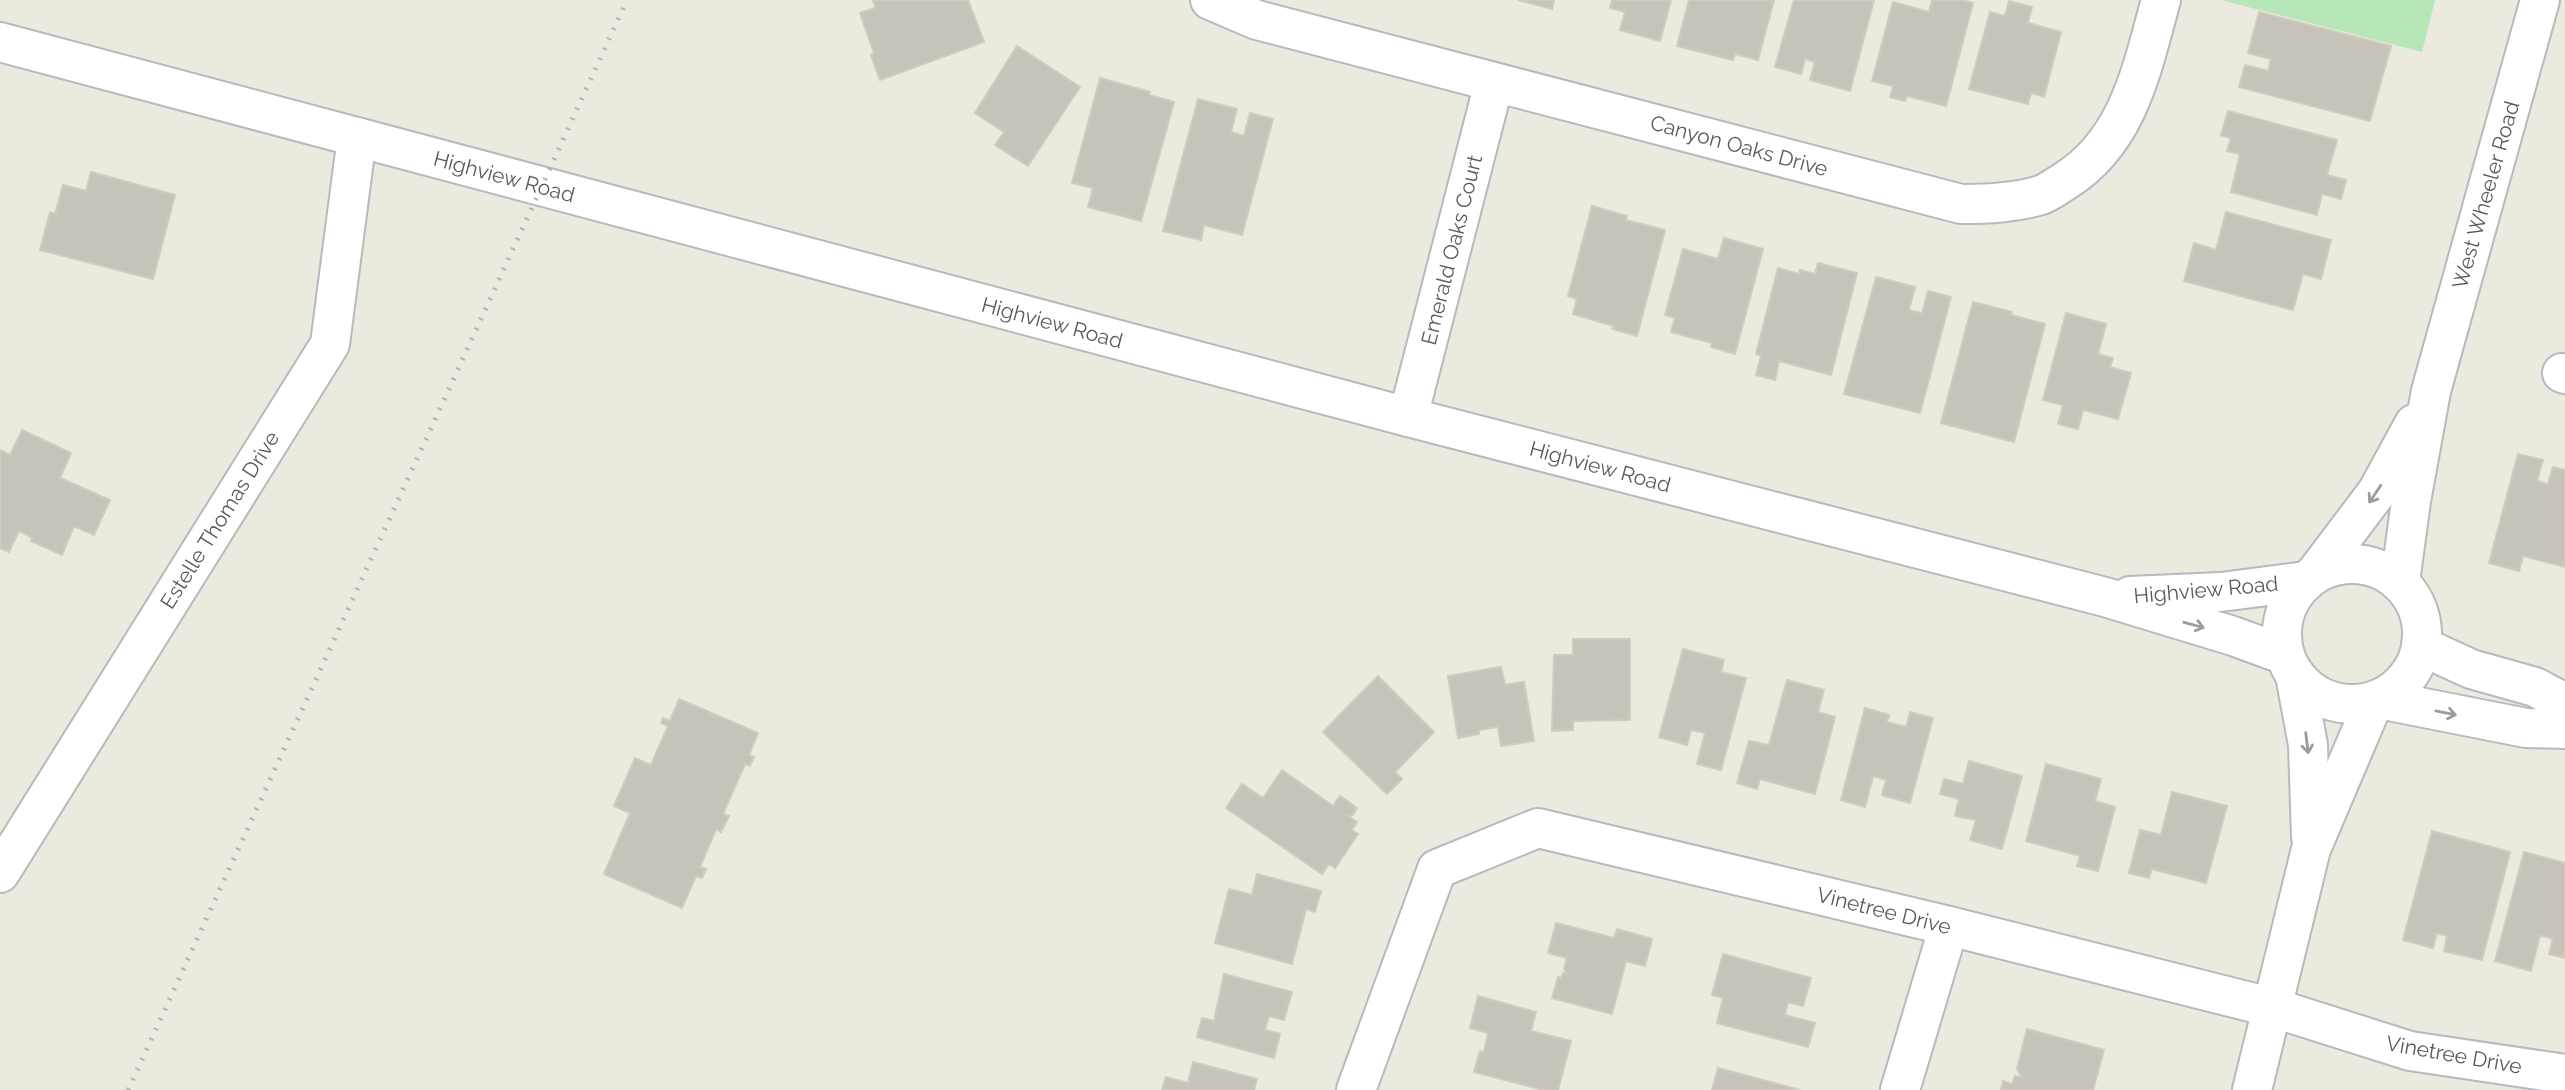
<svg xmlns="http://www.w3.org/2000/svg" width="2565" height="1090" viewBox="0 0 2565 1090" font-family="Raleway,sans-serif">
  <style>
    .green { fill: #b7e7b8 }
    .building { fill: #c7c3bb; stroke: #d1cbbc; stroke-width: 2 }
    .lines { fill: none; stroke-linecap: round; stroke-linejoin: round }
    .minor-casing { stroke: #b6b9bf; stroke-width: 42 }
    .minor { stroke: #fff; stroke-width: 38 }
    .rail { stroke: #b2b3b4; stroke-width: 5; stroke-dasharray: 2 9; stroke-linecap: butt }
    .oneway { stroke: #9a9da0 }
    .labels { text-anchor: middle; stroke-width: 5; stroke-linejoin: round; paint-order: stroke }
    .street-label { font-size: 21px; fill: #575b61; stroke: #fff }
  </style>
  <rect width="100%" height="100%" fill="#ece9de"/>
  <path class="green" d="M 2221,0 L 2435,0 L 2422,52 Z"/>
  <g class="building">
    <path d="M 873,0 L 968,0 L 984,42 L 880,80 L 871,55 L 874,53 L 860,13 L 875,8 Z"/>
    <path d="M 1518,0 L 1554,0 L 1552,9 Z"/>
    <path d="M 1612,0 L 1671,0 L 1660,41 L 1620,30 L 1625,12 L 1610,8 Z"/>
    <path d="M 1689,0 L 1774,0 L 1758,60 L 1735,54 L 1733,60 L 1677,46 Z"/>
    <path d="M 1794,0 L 1874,0 L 1850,91 L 1810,80 L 1815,62 L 1805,59 L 1801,74 L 1775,67 Z"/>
    <path d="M 1932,0 L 1962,0 L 1973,3 L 1946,106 L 1907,96 L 1905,101 L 1890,97 L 1893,86 L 1872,81 L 1893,2 L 1929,12 Z"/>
    <path d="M 2009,1 L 2032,7 L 2028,23 L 2061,32 L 2044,97 L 2031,93 L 2028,104 L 1969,89 L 1990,12 L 2005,16 Z"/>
    <path d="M 2259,12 L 2391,46 L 2370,121 L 2239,87 L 2245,65 L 2268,71 L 2271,59 L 2248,53 Z"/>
    <path d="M 1017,46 L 1080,87 L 1028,166 L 995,145 L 1004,132 L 975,113 Z"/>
    <path d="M 1100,78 L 1150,92 L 1149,95 L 1174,102 L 1141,221 L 1088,207 L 1093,188 L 1072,183 Z"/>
    <path d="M 1198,99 L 1237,109 L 1231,132 L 1244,136 L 1250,113 L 1273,119 L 1242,235 L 1204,225 L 1201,240 L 1163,231 Z"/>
    <path d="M 2228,111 L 2337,140 L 2327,175 L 2346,180 L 2341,199 L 2322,194 L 2317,215 L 2231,192 L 2240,154 L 2227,151 L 2231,138 L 2221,135 Z"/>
    <path d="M 91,172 L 175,195 L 153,279 L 40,250 L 50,212 L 55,214 L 63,185 L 86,191 Z"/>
    <path d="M 1592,206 L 1627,216 L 1626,220 L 1665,230 L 1637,336 L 1612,329 L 1614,326 L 1573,314 L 1577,299 L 1568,296 Z"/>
    <path d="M 2226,212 L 2331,240 L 2321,279 L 2303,274 L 2293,310 L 2184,281 L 2194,243 L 2216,250 Z"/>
    <path d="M 1724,238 L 1763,249 L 1735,354 L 1711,347 L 1712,343 L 1671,332 L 1675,318 L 1665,315 L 1683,249 L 1718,259 Z"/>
    <path d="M 1818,263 L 1857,273 L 1831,375 L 1779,361 L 1775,380 L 1756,375 L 1761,356 L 1756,354 L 1778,268 L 1799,274 L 1800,270 L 1815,274 Z"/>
    <path d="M 1876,277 L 1915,287 L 1909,310 L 1922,313 L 1928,291 L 1951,297 L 1920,413 L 1844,394 Z"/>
    <path d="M 1973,302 L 2012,312 L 2011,315 L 2045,324 L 2014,442 L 1941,423 Z"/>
    <path d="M 2066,313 L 2106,324 L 2098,354 L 2113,358 L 2110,367 L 2131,373 L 2118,419 L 2083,410 L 2078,429 L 2058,424 L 2063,405 L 2043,400 Z"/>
    <path d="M 22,430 L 71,453 L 60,478 L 110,500 L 94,535 L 74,526 L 62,555 L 31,541 L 33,538 L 19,531 L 9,552 L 0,548 L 0,450 L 10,455 Z"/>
    <path d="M 2518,454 L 2543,460 L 2537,481 L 2548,484 L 2553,467 L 2565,470 L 2565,567 L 2523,556 L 2519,571 L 2489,563 Z"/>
    <path d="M 1573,639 L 1630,639 L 1630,720 L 1573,721 L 1573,730 L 1552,731 L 1554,655 L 1573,655 Z"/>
    <path d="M 1683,649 L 1724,660 L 1721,672 L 1746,678 L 1721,770 L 1697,764 L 1705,733 L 1691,730 L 1687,745 L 1659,737 Z"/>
    <path d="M 1501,667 L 1505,685 L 1524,682 L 1534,741 L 1501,746 L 1498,727 L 1479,730 L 1479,734 L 1458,738 L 1448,676 Z"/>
    <path d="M 1378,676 L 1434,732 L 1395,772 L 1402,779 L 1387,794 L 1323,732 Z"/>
    <path d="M 1787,680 L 1824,690 L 1818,712 L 1835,717 L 1815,794 L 1760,779 L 1757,789 L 1737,783 L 1749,741 L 1769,745 Z"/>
    <path d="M 679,699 L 758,733 L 749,755 L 754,757 L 750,766 L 745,764 L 723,814 L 729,816 L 721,832 L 716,829 L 700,867 L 706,869 L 702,878 L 696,876 L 682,908 L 604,874 L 630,813 L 614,806 L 635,758 L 651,765 L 668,726 L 661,723 L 663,718 L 670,721 Z"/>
    <path d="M 1865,708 L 1889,715 L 1887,722 L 1906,727 L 1910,712 L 1933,718 L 1910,803 L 1882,795 L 1886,780 L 1873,776 L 1865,807 L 1841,800 Z"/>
    <path d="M 1969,761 L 2022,776 L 2002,849 L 1970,840 L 1976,820 L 1955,816 L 1959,799 L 1940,794 L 1944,779 L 1963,784 Z"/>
    <path d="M 2046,764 L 2101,779 L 2095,801 L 2115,807 L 2098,871 L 2077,866 L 2080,856 L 2026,841 Z"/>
    <path d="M 1282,770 L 1333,806 L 1340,796 L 1357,808 L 1353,815 L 1348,816 L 1357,822 L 1352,830 L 1358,834 L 1335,868 L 1329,864 L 1322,874 L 1226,808 L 1242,784 L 1263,798 Z"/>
    <path d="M 2172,792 L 2227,806 L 2206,883 L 2152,869 L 2149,878 L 2129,873 L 2140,830 L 2161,835 Z"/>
    <path d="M 2432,831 L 2510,852 L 2482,960 L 2444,951 L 2447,936 L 2437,933 L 2433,948 L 2403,940 Z"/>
    <path d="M 2524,852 L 2565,863 L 2565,958 L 2549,954 L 2553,939 L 2540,935 L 2531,971 L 2495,961 Z"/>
    <path d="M 1257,874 L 1321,891 L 1315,912 L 1306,909 L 1292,964 L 1215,943 L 1229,889 L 1252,895 Z"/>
    <path d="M 1556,923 L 1614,938 L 1617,929 L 1652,939 L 1645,966 L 1626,961 L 1612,1014 L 1552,998 L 1558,977 L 1561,978 L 1563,973 L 1567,974 L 1564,969 L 1567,958 L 1548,953 Z"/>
    <path d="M 1723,954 L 1811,978 L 1803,1006 L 1788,1002 L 1785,1015 L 1815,1023 L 1808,1047 L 1717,1023 L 1723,998 L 1712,995 Z"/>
    <path d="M 1224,974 L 1292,992 L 1284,1020 L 1269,1016 L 1265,1030 L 1280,1034 L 1274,1058 L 1197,1037 L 1202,1018 L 1214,1021 Z"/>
    <path d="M 1478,996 L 1536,1012 L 1531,1031 L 1571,1041 L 1558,1090 L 1544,1090 L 1474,1072 L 1480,1051 L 1484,1052 L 1488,1033 L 1470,1028 Z"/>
    <path d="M 2027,1029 L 2104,1050 L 2093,1090 L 2001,1090 L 2003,1081 L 2012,1084 L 2015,1076 L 2022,1078 L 2017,1069 Z"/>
    <path d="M 1193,1062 L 1257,1079 L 1254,1090 L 1162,1090 L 1166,1077 L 1188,1083 Z"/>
    <path d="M 1718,1068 L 1800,1090 L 1712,1090 Z"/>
  </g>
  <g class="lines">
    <g class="minor-casing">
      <g id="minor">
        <path d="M 1210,0 L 1257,20 L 1961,204 C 1988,204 2015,203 2041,195 C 2049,192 2057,186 2065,181 C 2129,141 2142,68 2161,0"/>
        <path d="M 0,42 L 1408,417 L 2105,597 L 2233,636 L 2285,655"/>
        <path d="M 2562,373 L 2565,374"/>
        <path d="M 1408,417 L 1494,83"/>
        <circle cx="2352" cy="634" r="70"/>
        <path d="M 2315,574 L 2377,492 L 2414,424"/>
        <path d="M 2400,582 L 2411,501 L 2431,391 L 2540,0"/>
        <path d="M 2130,596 L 2221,592 L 2306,581"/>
        <path d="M 2421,646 L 2471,669 L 2535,687 L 2565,703"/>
        <path d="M 2295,675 L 2308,745 L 2311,837"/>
        <path d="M 2379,699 L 2526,728 L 2565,729"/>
        <path d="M 0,873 L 330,344 L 357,137"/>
        <path d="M 1356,1090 L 1437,869 L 1538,828 L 1949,926 L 2274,1008 L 2410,1051 L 2565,1074"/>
        <path d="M 1900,1090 L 1949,926"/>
        <path d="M 2252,1090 L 2311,849 L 2374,701"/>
      </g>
    </g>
    <use href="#minor" class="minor"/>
    <path class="rail" d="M 128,1090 L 627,0"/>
  </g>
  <defs><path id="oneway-shaft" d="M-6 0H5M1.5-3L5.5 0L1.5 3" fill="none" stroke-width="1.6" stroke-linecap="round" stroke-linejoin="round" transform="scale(1.75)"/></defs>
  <g class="oneway">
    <use href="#oneway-shaft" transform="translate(2375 494) rotate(124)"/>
    <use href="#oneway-shaft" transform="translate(2194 625) rotate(15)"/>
    <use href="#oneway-shaft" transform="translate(2446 713) rotate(11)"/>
    <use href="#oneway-shaft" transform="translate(2307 743) rotate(83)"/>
  </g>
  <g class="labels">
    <g class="street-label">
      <text transform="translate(1739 146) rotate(15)" y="7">Canyon Oaks Drive</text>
      <text transform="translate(504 177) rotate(15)" y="7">Highview Road</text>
      <text transform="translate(2486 195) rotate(-74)" y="7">West Wheeler Road</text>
      <text transform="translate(1452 250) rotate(-76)" y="7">Emerald Oaks Court</text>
      <text transform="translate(1052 323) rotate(15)" y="7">Highview Road</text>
      <text transform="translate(1600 467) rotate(15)" y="7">Highview Road</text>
      <text transform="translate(220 520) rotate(-58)" y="7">Estelle Thomas Drive</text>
      <text transform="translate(2206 590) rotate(-5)" y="7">Highview Road</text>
      <text transform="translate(1884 911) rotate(14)" y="7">Vinetree Drive</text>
      <text transform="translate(2454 1055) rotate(10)" y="7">Vinetree Drive</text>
    </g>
  </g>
</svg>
